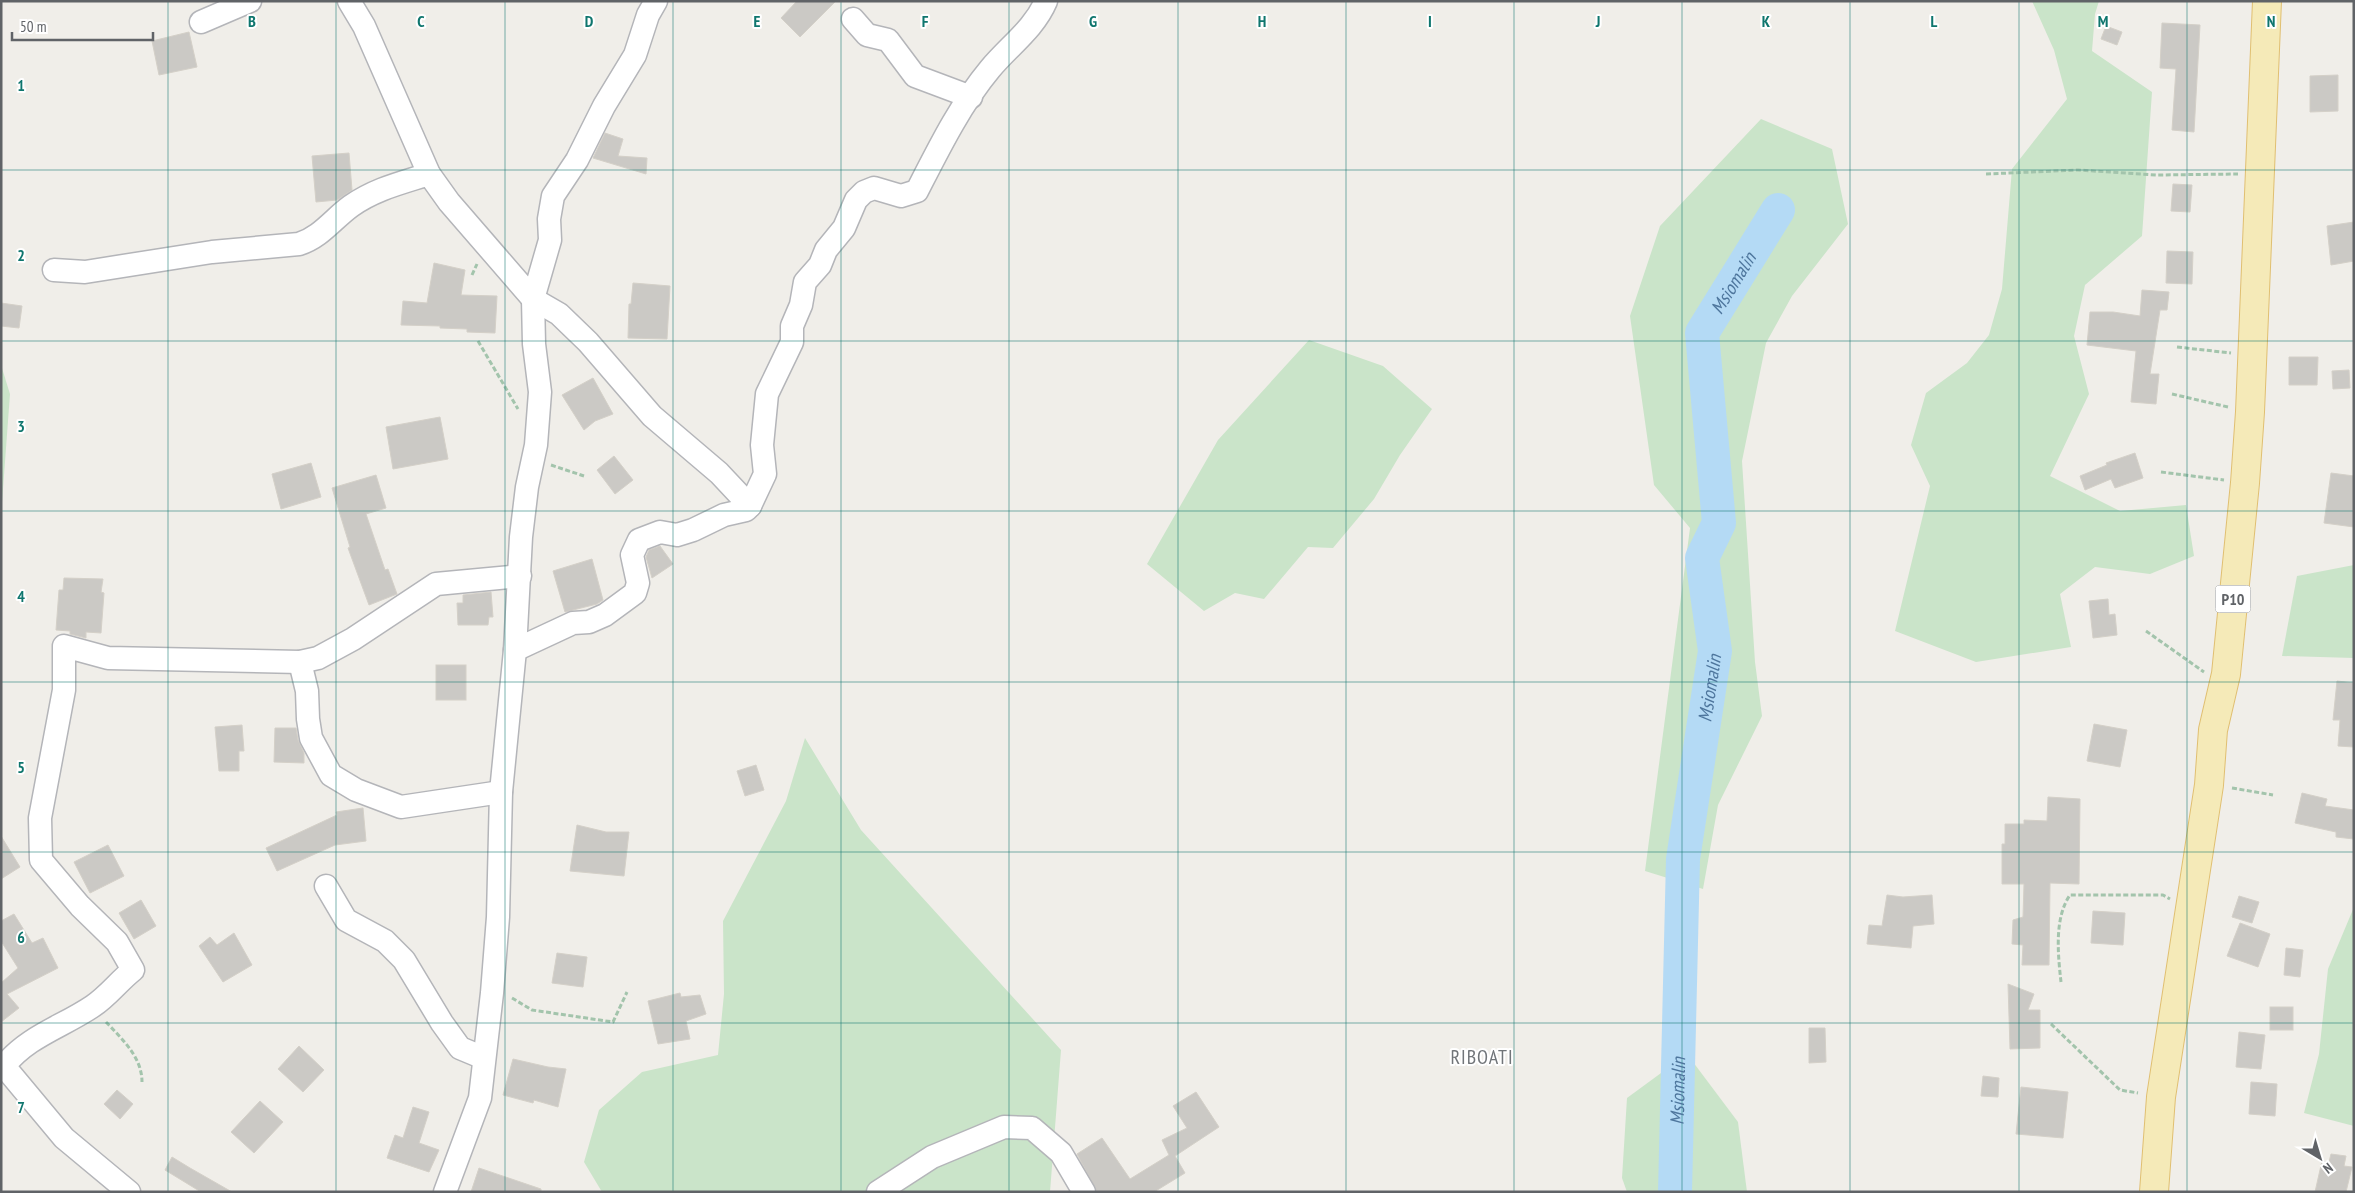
<svg xmlns="http://www.w3.org/2000/svg" width="2355" height="1193" viewBox="0 0 2355 1193" font-family="'PT Sans Narrow',sans-serif">
  <style>
    .green { fill: #cae4c9 }
    .lines { fill: none; stroke-linecap: round; stroke-linejoin: round }
    .river { stroke: #b4daf5; stroke-width: 34 }
    .building { fill: #cbc9c5; stroke: #d4d0c8 }
    .street-casing { stroke: #b4b5b9; stroke-width: 25 }
    .primary-casing { stroke: #e0bf71; stroke-width: 30 }
    .path { stroke: #a3c4ac; stroke-width: 3; stroke-dasharray: 5 2.5; stroke-linecap: butt }
    .street { stroke: #fff; stroke-width: 22 }
    .primary { stroke: #f5eab8; stroke-width: 28 }
    .grid { fill: none; stroke: #0f766e; stroke-width: 1; stroke-opacity: 0.55 }
    .labels { text-anchor: middle; stroke-width: 4; stroke-linejoin: round; paint-order: stroke }
    .shield { fill: #fff; stroke: #909295; stroke-width: 1 }
    .shield-label { font-size: 16px; font-weight: bold; fill: #606367 }
    .water-label { font-size: 19px; font-style: italic; fill: #4e769d; stroke: #fff }
    .quarter-label { font-size: 20px; letter-spacing: 1px; fill: #717579; stroke: #fff }
    .grid-label { font-size: 16px; text-anchor: middle; font-weight: bold; fill: #0f766e; stroke: #fff; stroke-width: 4; stroke-linejoin: round; paint-order: stroke }
  </style>
  <rect width="100%" height="100%" fill="#f0eee9"/>
  <g class="green">
    <path d="M 2032,1 L 2099,1 L 2095,14 L 2092,51 L 2152,92 L 2142,236 L 2085,285 L 2074,336 L 2089,394 L 2050,476 L 2120,511 L 2186,505 L 2194,556 L 2150,574 L 2095,567 L 2060,594 L 2071,647 L 1976,662 L 1895,631 L 1930,486 L 1911,445 L 1926,393 L 1967,363 L 1989,335 L 2002,289 L 2012,169 L 2067,99 L 2054,50 Z"/>
    <path d="M 1761,119 L 1832,149 L 1848,224 L 1792,296 L 1766,343 L 1742,461 L 1755,662 L 1762,716 L 1718,805 L 1703,889 L 1645,871 L 1690,528 L 1654,485 L 1630,316 L 1660,226 Z"/>
    <path d="M 1309,340 L 1383,366 L 1432,409 L 1400,455 L 1374,499 L 1333,548 L 1308,547 L 1264,599 L 1235,593 L 1204,611 L 1147,564 L 1218,440 Z"/>
    <path d="M 1,365 L 10,394 L 1,516 Z"/>
    <path d="M 2354,565 L 2354,658 L 2282,656 L 2297,576 Z"/>
    <path d="M 805,738 L 861,830 L 1061,1050 L 1050,1192 L 602,1192 L 584,1162 L 599,1110 L 642,1072 L 718,1055 L 724,994 L 723,921 L 786,801 Z"/>
    <path d="M 2354,907 L 2354,1126 L 2304,1113 L 2319,1054 L 2328,969 Z"/>
    <path d="M 1687,1054 L 1738,1122 L 1747,1192 L 1627,1192 L 1622,1178 L 1627,1098 Z"/>
  </g>
  <g class="lines">
    <path class="river" id="s1" d="M 1675,1192 L 1683,859 L 1715,651 L 1702,558 L 1719,523 L 1702,333 L 1778,210"/>
  </g>
  <g class="building">
    <path d="M 797,1 L 836,1 L 800,37 L 781,18 Z"/>
    <path d="M 2162,23 L 2200,25 L 2194,132 L 2172,130 L 2176,69 L 2160,68 Z"/>
    <path d="M 2106,26 L 2122,32 L 2117,45 L 2101,39 Z"/>
    <path d="M 189,32 L 197,67 L 159,75 L 152,41 Z"/>
    <path d="M 2338,75 L 2338,111 L 2310,112 L 2310,76 Z"/>
    <path d="M 605,133 L 623,139 L 618,156 L 647,158 L 646,174 L 593,158 Z"/>
    <path d="M 349,153 L 352,190 L 337,200 L 316,202 L 312,156 Z"/>
    <path d="M 2173,184 L 2192,185 L 2190,212 L 2171,211 Z"/>
    <path d="M 2354,222 L 2354,261 L 2331,265 L 2327,226 Z"/>
    <path d="M 2167,251 L 2193,252 L 2192,284 L 2166,283 Z"/>
    <path d="M 434,263 L 465,270 L 461,295 L 497,296 L 495,333 L 467,332 L 467,329 L 440,328 L 440,326 L 401,325 L 403,301 L 427,303 Z"/>
    <path d="M 633,283 L 670,286 L 667,339 L 628,338 L 629,304 L 631,304 Z"/>
    <path d="M 2142,290 L 2169,292 L 2167,310 L 2160,310 L 2150,374 L 2159,374 L 2156,404 L 2131,402 L 2136,351 L 2087,345 L 2090,312 L 2113,312 L 2140,316 Z"/>
    <path d="M 1,303 L 22,306 L 19,328 L 1,326 Z"/>
    <path d="M 2289,357 L 2318,357 L 2317,385 L 2289,385 Z"/>
    <path d="M 2349,370 L 2350,388 L 2333,389 L 2332,371 Z"/>
    <path d="M 593,378 L 613,414 L 595,421 L 584,430 L 562,395 Z"/>
    <path d="M 440,417 L 448,459 L 393,469 L 386,427 Z"/>
    <path d="M 2135,453 L 2143,478 L 2115,488 L 2111,479 L 2085,490 L 2080,476 L 2107,465 L 2106,463 Z"/>
    <path d="M 614,456 L 633,480 L 615,494 L 597,470 Z"/>
    <path d="M 311,463 L 321,497 L 281,509 L 272,474 Z"/>
    <path d="M 2331,473 L 2354,476 L 2354,527 L 2324,523 Z"/>
    <path d="M 376,475 L 386,508 L 366,514 L 385,570 L 388,569 L 397,594 L 369,605 L 348,548 L 350,547 L 332,488 Z"/>
    <path d="M 660,546 L 673,564 L 652,578 L 646,557 L 649,550 Z"/>
    <path d="M 592,559 L 603,600 L 597,604 L 565,612 L 553,571 Z"/>
    <path d="M 64,578 L 103,579 L 101,592 L 104,593 L 101,633 L 86,632 L 86,638 L 70,634 L 70,631 L 56,630 L 59,590 L 63,590 Z"/>
    <path d="M 491,592 L 493,617 L 489,617 L 488,625 L 458,625 L 457,603 L 463,603 L 463,595 Z"/>
    <path d="M 2108,599 L 2109,615 L 2115,614 L 2117,635 L 2093,638 L 2089,601 Z"/>
    <rect x="436" y="665" width="30" height="35"/>
    <path d="M 2337,681 L 2354,683 L 2354,747 L 2338,746 L 2340,720 L 2333,720 Z"/>
    <path d="M 2094,724 L 2127,730 L 2120,767 L 2087,761 Z"/>
    <path d="M 242,725 L 244,751 L 239,751 L 239,771 L 219,771 L 215,727 Z"/>
    <path d="M 275,728 L 296,728 L 298,740 L 304,753 L 304,763 L 274,762 Z"/>
    <path d="M 756,765 L 764,790 L 745,796 L 737,771 Z"/>
    <path d="M 2302,793 L 2327,799 L 2325,806 L 2354,810 L 2354,839 L 2336,837 L 2336,832 L 2295,823 Z"/>
    <path d="M 2048,797 L 2080,799 L 2079,884 L 2050,883 L 2049,965 L 2022,965 L 2023,945 L 2012,944 L 2013,920 L 2023,917 L 2024,884 L 2002,884 L 2002,844 L 2005,844 L 2005,824 L 2024,824 L 2024,820 L 2047,821 Z"/>
    <path d="M 363,808 L 366,841 L 335,845 L 277,871 L 266,848 L 337,815 L 336,812 Z"/>
    <path d="M 577,825 L 606,832 L 629,832 L 624,876 L 570,871 Z"/>
    <path d="M 1,836 L 20,867 L 1,879 Z"/>
    <path d="M 108,845 L 124,876 L 90,893 L 74,862 Z"/>
    <path d="M 1887,895 L 1903,897 L 1932,895 L 1934,924 L 1913,926 L 1911,948 L 1867,944 L 1869,925 L 1882,926 Z"/>
    <path d="M 2239,896 L 2259,902 L 2252,923 L 2232,917 Z"/>
    <path d="M 141,900 L 156,926 L 134,939 L 119,913 Z"/>
    <path d="M 2093,911 L 2125,913 L 2123,945 L 2091,943 Z"/>
    <path d="M 14,914 L 32,943 L 43,938 L 58,968 L 7,994 L 19,1008 L 1,1022 L 1,983 L 18,968 L 1,941 L 1,921 Z"/>
    <path d="M 2240,923 L 2270,934 L 2258,967 L 2227,956 Z"/>
    <path d="M 234,933 L 252,965 L 223,982 L 199,946 L 210,937 L 217,945 Z"/>
    <path d="M 2286,948 L 2303,950 L 2300,977 L 2284,975 Z"/>
    <path d="M 557,953 L 587,957 L 583,987 L 552,983 Z"/>
    <path d="M 2008,984 L 2034,994 L 2028,1010 L 2040,1010 L 2040,1048 L 2010,1049 Z"/>
    <path d="M 680,993 L 681,997 L 700,995 L 706,1014 L 686,1021 L 690,1039 L 658,1044 L 648,1001 Z"/>
    <rect x="2270" y="1007" width="23" height="23"/>
    <path d="M 1809,1028 L 1825,1028 L 1826,1062 L 1809,1063 Z"/>
    <path d="M 2239,1032 L 2265,1035 L 2261,1069 L 2236,1067 Z"/>
    <path d="M 299,1046 L 324,1070 L 303,1092 L 278,1069 Z"/>
    <path d="M 513,1059 L 548,1067 L 566,1069 L 558,1107 L 534,1100 L 533,1103 L 503,1095 Z"/>
    <path d="M 1983,1076 L 1999,1078 L 1998,1097 L 1981,1096 Z"/>
    <path d="M 2251,1082 L 2277,1084 L 2275,1116 L 2249,1114 Z"/>
    <path d="M 2021,1087 L 2068,1092 L 2063,1138 L 2016,1134 Z"/>
    <path d="M 117,1090 L 133,1104 L 120,1119 L 104,1104 Z"/>
    <path d="M 1196,1092 L 1219,1127 L 1175,1156 L 1185,1173 L 1154,1192 L 1097,1192 L 1077,1154 L 1102,1138 L 1130,1179 L 1169,1155 L 1162,1140 L 1187,1128 L 1173,1106 Z"/>
    <path d="M 260,1101 L 283,1122 L 254,1153 L 231,1132 Z"/>
    <path d="M 413,1107 L 429,1112 L 419,1143 L 439,1150 L 429,1172 L 387,1158 L 395,1135 L 403,1138 Z"/>
    <path d="M 2331,1154 L 2346,1156 L 2344,1166 L 2352,1167 L 2346,1192 L 2315,1192 L 2322,1161 L 2329,1162 Z"/>
    <path d="M 172,1157 L 190,1168 L 232,1192 L 201,1192 L 165,1170 Z"/>
    <path d="M 479,1168 L 541,1189 L 541,1192 L 471,1192 Z"/>
  </g>
  <g class="lines">
    <g class="street-casing">
      <g id="street">
        <path d="M 349,1 L 364,26 L 429,174 L 449,202 L 533,299 L 559,314 L 588,342 L 652,416 L 719,473 L 750,506"/>
        <path d="M 853,19 L 867,35 L 888,40 L 915,76 L 971,97"/>
        <path d="M 201,22 L 250,1"/>
        <path d="M 54,270 L 85,272 L 212,252 L 299,244 C 321,237 333,219 351,206 C 375,189 401,183 429,174"/>
        <path d="M 515,650 L 573,623 L 589,622 L 605,615 L 635,593 L 638,583 L 632,555 L 639,540 L 660,532 L 677,535 L 693,530 L 724,515 L 746,510 L 750,506 L 765,474 L 762,445 L 767,394 L 792,342 L 792,326 L 801,305 L 805,282 L 820,265 L 826,250 L 844,228 L 856,200 L 864,192 L 874,188 L 901,196 L 917,191 C 938,150 960,105 990,69 C 1009,46 1034,29 1046,1"/>
        <path d="M 300,662 L 307,691 L 308,719 L 311,738 L 331,775 L 356,790 L 401,807 L 501,792"/>
        <path d="M 326,886 L 346,920 L 385,941 L 404,960 L 442,1023 L 460,1048 L 484,1058"/>
        <path d="M 129,1192 L 64,1138 L 4,1066 C 28,1036 62,1027 93,1006 C 108,996 119,981 133,970 L 117,942 L 80,906 L 41,860 L 40,818 L 64,690 L 64,646 L 108,658 L 300,662 L 318,658 L 353,639 L 436,584 L 520,576"/>
        <path d="M 445,1192 L 480,1098 L 492,993 L 498,917 L 501,792 L 515,650 L 521,537 L 527,487 L 536,445 L 540,392 L 534,344 L 533,299 L 550,240 L 549,219 L 553,196 L 577,160 L 604,106 L 635,55 L 648,15 L 656,1"/>
        <path d="M 878,1192 L 932,1157 L 1004,1127 L 1032,1128 L 1061,1153 L 1084,1192"/>
      </g>
    </g>
    <g class="primary-casing">
      <path id="primary" d="M 2154,1192 L 2161,1097 L 2209,785 L 2213,730 L 2226,674 L 2245,483 L 2250,412 L 2267,1"/>
    </g>
    <g class="path">
      <path d="M 1986,174 L 2078,170 L 2156,175 L 2238,174"/>
      <path d="M 472,275 L 477,264"/>
      <path d="M 478,341 L 518,409"/>
      <path d="M 2177,347 L 2231,353"/>
      <path d="M 2172,394 L 2228,407"/>
      <path d="M 551,465 L 584,476"/>
      <path d="M 2161,472 L 2224,480"/>
      <path d="M 2146,631 L 2204,672"/>
      <path d="M 2232,788 L 2273,795"/>
      <path d="M 2061,982 C 2058,955 2054,918 2070,895 L 2163,895 L 2170,899"/>
      <path d="M 512,998 L 532,1010 L 613,1022 L 627,992"/>
      <path d="M 106,1022 C 122,1039 142,1057 142,1082"/>
      <path d="M 2051,1024 L 2120,1090 L 2138,1093"/>
    </g>
    <use href="#street" class="street"/>
    <use href="#primary" class="primary"/>
  </g>
  <path class="grid" d="M 168,1 L 168,1192M 336,1 L 336,1192M 505,1 L 505,1192M 673,1 L 673,1192M 841,1 L 841,1192M 1009,1 L 1009,1192M 1178,1 L 1178,1192M 1346,1 L 1346,1192M 1514,1 L 1514,1192M 1682,1 L 1682,1192M 1850,1 L 1850,1192M 2019,1 L 2019,1192M 2187,1 L 2187,1192M 1,170 L 2354,170M 1,341 L 2354,341M 1,511 L 2354,511M 1,682 L 2354,682M 1,852 L 2354,852M 1,1023 L 2354,1023"/>
  <g class="labels">
    <rect class="shield" x="2215.5" y="585.5" width="35" height="27" rx="4"/>
    <g class="shield-label">
      <text x="2233" y="605">P10</text>
    </g>
    <g class="water-label">
      <text dy="7" stroke="none"><textPath href="#s1" startOffset="926">Msiomalin</textPath></text>
      <text dy="7" stroke="none"><textPath href="#s1" startOffset="506">Msiomalin</textPath></text>
      <text dy="7" stroke="none"><textPath href="#s1" startOffset="101">Msiomalin</textPath></text>
    </g>
    <g class="quarter-label">
      <text x="1482" y="1064">RIBOATI</text>
    </g>
  </g>
  <g class="grid-label">
    <text x="252" y="27">B</text>
    <text x="421" y="27">C</text>
    <text x="589" y="27">D</text>
    <text x="757" y="27">E</text>
    <text x="925" y="27">F</text>
    <text x="1093" y="27">G</text>
    <text x="1262" y="27">H</text>
    <text x="1430" y="27">I</text>
    <text x="1598" y="27">J</text>
    <text x="1766" y="27">K</text>
    <text x="1934" y="27">L</text>
    <text x="2103" y="27">M</text>
    <text x="2271" y="27">N</text>
    <text x="21" y="91">1</text>
    <text x="21" y="261">2</text>
    <text x="21" y="432">3</text>
    <text x="21" y="602">4</text>
    <text x="21" y="773">5</text>
    <text x="21" y="943">6</text>
    <text x="21" y="1113">7</text>
  </g>
  <rect width="2355" height="1193" fill="none" stroke="#606367" stroke-width="5"/>
  <g transform="translate(2320 1158) rotate(142)" stroke="#ffffff" stroke-width="4" paint-order="stroke">
  <path d="M0-4L9 19L0 12L-9 19Z" fill="#606367"/>
  <text y="-8" font-size="14" font-weight="bold" text-anchor="middle" fill="#606367">N</text>
  </g>
  <path d="M12 32v8h141v-8" fill="none" stroke="#606367" stroke-width="2.5"/>
  <text x="20" y="32" font-size="15" fill="#606367" stroke="#ffffff" stroke-width="4" paint-order="stroke">50 m</text>
</svg>
